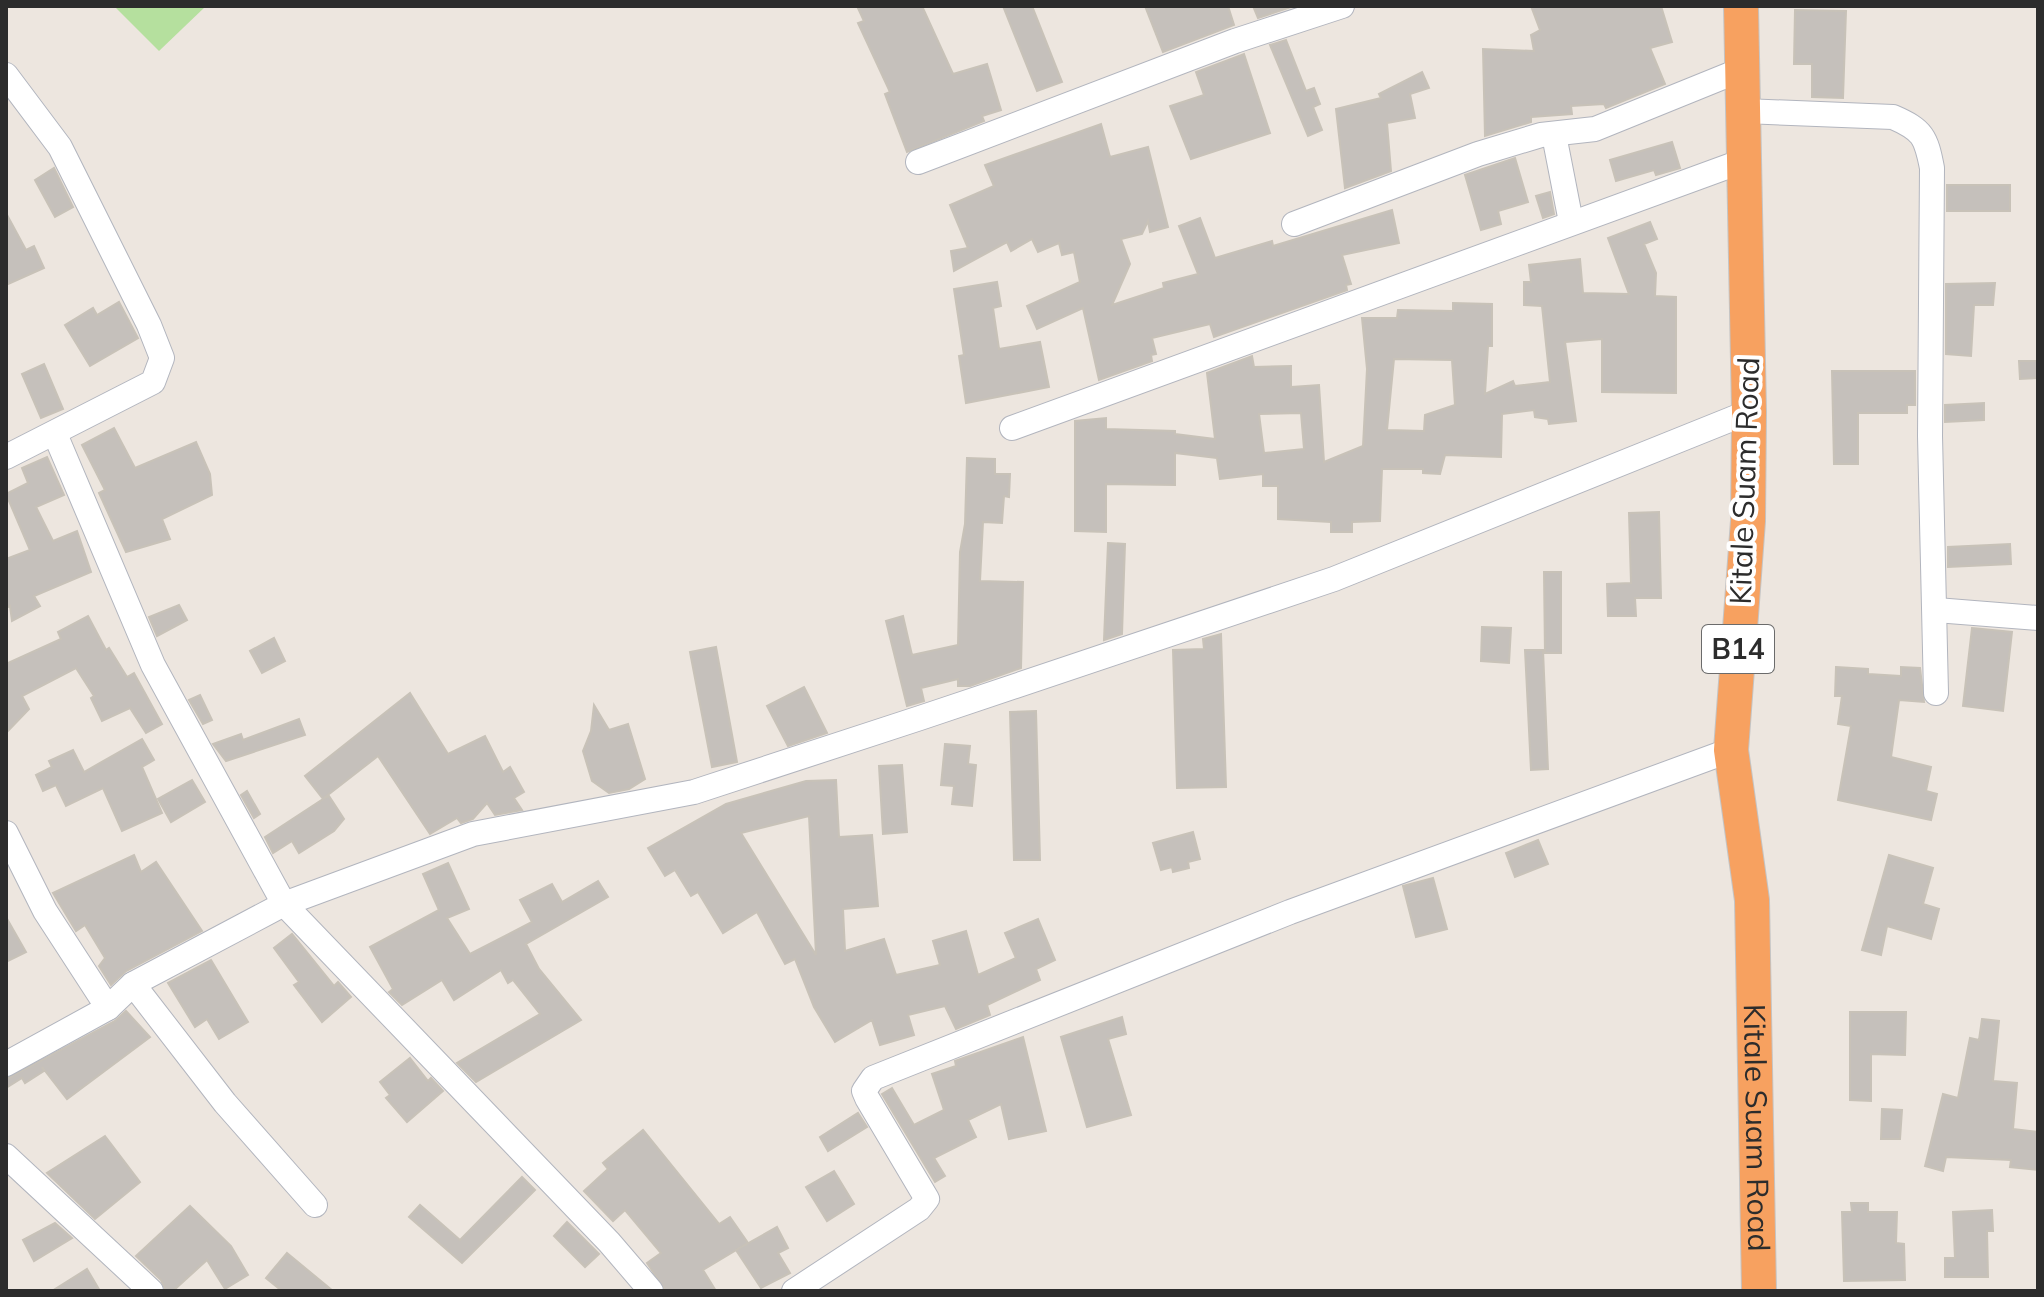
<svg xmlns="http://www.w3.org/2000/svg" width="2044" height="1297" viewBox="0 0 2044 1297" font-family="Mulish,sans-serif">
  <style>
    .green { fill: #b5e09e }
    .building { fill: #c5c0bb; stroke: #c8c2b8; stroke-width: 2; fill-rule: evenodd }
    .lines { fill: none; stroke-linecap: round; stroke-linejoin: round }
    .minor-casing { stroke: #b2b5be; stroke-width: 26 }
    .highway-casing { stroke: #c4c4c4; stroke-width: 36 }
    .minor { stroke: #fff; stroke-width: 24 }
    .highway { stroke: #f7a160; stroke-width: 34 }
    .labels { text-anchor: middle; stroke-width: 8; stroke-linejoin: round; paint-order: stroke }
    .shield { fill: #fff; stroke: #6b6b6b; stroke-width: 2 }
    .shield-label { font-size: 28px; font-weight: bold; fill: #2c2c2c }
    .street-label { font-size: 30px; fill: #2c2c2c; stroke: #fff }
  </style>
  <rect width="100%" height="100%" fill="#ede6df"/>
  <path class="green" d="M 114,6 L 206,6 L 159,51 Z"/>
  <g class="building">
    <path d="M 857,6 L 922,6 L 953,74 L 987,64 L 1001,110 L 982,116 L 984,121 L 907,152 L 885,94 L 890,92 L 858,23 L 864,21 Z"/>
    <path d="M 1003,6 L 1032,6 L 1062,82 L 1037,91 Z"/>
    <path d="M 1145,6 L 1228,6 L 1234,25 L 1163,52 Z"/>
    <path d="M 1253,6 L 1294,6 L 1258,18 Z"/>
    <path d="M 1531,6 L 1661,6 L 1672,42 L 1650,48 L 1665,84 L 1606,108 L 1604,104 L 1571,106 L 1572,114 L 1531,117 L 1531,122 L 1485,136 L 1483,49 L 1534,51 L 1531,35 L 1540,30 Z"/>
    <path d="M 1795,10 L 1846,11 L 1843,98 L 1812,97 L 1812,64 L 1794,64 Z"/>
    <path d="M 1286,40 L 1306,91 L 1314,88 L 1320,104 L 1313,107 L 1322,130 L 1308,136 L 1270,45 Z"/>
    <path d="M 1244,54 L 1270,133 L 1191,159 L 1170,106 L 1204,95 L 1196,72 Z"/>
    <path d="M 1422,72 L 1429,88 L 1410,94 L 1415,118 L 1387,123 L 1391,171 L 1345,188 L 1336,109 L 1381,98 L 1379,94 Z"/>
    <path d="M 1101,124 L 1110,157 L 1148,147 L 1168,227 L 1150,232 L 1148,221 L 1142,234 L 1121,239 L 1130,264 L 1112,305 L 1164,288 L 1163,283 L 1198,274 L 1179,226 L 1200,218 L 1215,258 L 1272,241 L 1273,246 L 1392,210 L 1399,243 L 1342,255 L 1351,284 L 1346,285 L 1347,290 L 1214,337 L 1210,324 L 1152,338 L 1156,354 L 1151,355 L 1152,361 L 1099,380 L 1083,308 L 1037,329 L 1027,306 L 1080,282 L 1074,252 L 1062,255 L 1059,243 L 1038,252 L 1032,239 L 1011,251 L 1007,242 L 954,271 L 951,251 L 968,248 L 950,205 L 994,186 L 985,165 Z"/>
    <path d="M 1672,142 L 1680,168 L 1656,175 L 1654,170 L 1616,181 L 1610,160 Z"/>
    <path d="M 1515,158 L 1528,202 L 1498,211 L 1501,224 L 1481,230 L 1465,175 Z"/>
    <path d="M 54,168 L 73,207 L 55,217 L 35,180 Z"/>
    <rect x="1947" y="185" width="63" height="26"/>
    <path d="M 1550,192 L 1554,214 L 1543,218 L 1536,196 Z"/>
    <path d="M 6,213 L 26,250 L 34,246 L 44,268 L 6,285 Z"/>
    <path d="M 1650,222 L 1657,239 L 1644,244 L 1656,273 L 1655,296 L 1676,297 L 1676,393 L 1602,392 L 1602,339 L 1565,342 L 1576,421 L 1549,424 L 1548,419 L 1535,417 L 1534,410 L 1502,414 L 1501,457 L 1445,455 L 1440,474 L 1423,473 L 1423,469 L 1382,469 L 1380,521 L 1352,522 L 1352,532 L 1331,532 L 1331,522 L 1278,519 L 1278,486 L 1263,486 L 1263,474 L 1220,479 L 1217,458 L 1175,453 L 1175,485 L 1106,484 L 1106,532 L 1075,531 L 1075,421 L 1106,418 L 1106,429 L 1175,431 L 1175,434 L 1215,439 L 1207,373 L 1252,356 L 1254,367 L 1291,366 L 1291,387 L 1319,385 L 1324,462 L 1363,446 L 1367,369 L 1362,318 L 1397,318 L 1398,310 L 1453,311 L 1453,303 L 1492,304 L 1492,346 L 1488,346 L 1485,394 L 1513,381 L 1515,386 L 1550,382 L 1542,306 L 1524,305 L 1524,282 L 1531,282 L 1529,265 L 1580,259 L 1583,293 L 1629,294 L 1608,238 ZM 1394,359 L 1452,360 L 1455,405 L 1425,415 L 1424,431 L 1387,430 ZM 1301,413 L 1304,449 L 1264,453 L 1259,414 Z"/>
    <path d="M 997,282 L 1001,306 L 993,308 L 999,349 L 1040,342 L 1049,387 L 966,403 L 959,356 L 964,355 L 954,289 Z"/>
    <path d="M 1995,283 L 1993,305 L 1974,305 L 1971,356 L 1946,354 L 1946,284 Z"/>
    <path d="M 119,302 L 138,338 L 90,366 L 65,325 L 93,308 L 97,315 Z"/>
    <path d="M 2019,361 L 2038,361 L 2038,378 L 2020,379 Z"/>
    <path d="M 44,364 L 63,409 L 41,418 L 22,374 Z"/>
    <path d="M 1832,371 L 1915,371 L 1915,405 L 1907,405 L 1907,413 L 1858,413 L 1858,464 L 1834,464 Z"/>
    <path d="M 1984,403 L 1984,420 L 1945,422 L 1945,405 Z"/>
    <path d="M 114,428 L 135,468 L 196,442 L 210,474 L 212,495 L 162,519 L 170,539 L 126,552 L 99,493 L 105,490 L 82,445 Z"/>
    <path d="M 47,457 L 64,495 L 36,507 L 53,541 L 77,531 L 91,572 L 34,596 L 40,606 L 12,621 L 10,606 L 6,608 L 6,559 L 30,550 L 6,494 L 28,483 L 22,468 Z"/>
    <path d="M 967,458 L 995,459 L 995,474 L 1010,474 L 1009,497 L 1004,496 L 1002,523 L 983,522 L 980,581 L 1023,582 L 1021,668 L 970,686 L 958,686 L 958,679 L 921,688 L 924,701 L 907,706 L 886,621 L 903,616 L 912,655 L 958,645 L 960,552 L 965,524 Z"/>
    <path d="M 1659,512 L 1661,598 L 1635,598 L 1636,616 L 1608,616 L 1607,584 L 1631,583 L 1629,513 Z"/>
    <path d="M 1108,543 L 1125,544 L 1122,634 L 1104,640 Z"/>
    <path d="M 2010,544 L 2011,564 L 1948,567 L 1948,547 Z"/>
    <path d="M 1544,572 L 1561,572 L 1561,653 L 1545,653 Z"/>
    <path d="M 179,605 L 187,620 L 157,636 L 149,617 Z"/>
    <path d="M 88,616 L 106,650 L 109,648 L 127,677 L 134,673 L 162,724 L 146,733 L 130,708 L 102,721 L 91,698 L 94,696 L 76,668 L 22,696 L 29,709 L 6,733 L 6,664 L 61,639 L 58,632 Z"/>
    <path d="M 1482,627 L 1511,628 L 1509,663 L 1481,661 Z"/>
    <path d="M 1972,628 L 2012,632 L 2003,711 L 1963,706 Z"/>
    <path d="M 1221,634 L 1226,787 L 1177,788 L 1173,650 L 1204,649 L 1203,639 Z"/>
    <path d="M 274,638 L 285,661 L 262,673 L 250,651 Z"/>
    <path d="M 716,647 L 737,762 L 712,767 L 690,652 Z"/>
    <path d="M 1525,650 L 1543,650 L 1548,769 L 1531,770 Z"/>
    <path d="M 1836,667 L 1868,669 L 1868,674 L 1901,676 L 1901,667 L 1920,668 L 1924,702 L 1899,700 L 1891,757 L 1931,767 L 1926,791 L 1937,794 L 1931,820 L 1838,800 L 1851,726 L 1838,724 L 1842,696 L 1835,696 Z"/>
    <path d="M 804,687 L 827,733 L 788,746 L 767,706 Z"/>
    <path d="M 410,693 L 448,754 L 485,736 L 503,772 L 510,767 L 524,792 L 514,798 L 522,810 L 495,815 L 487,803 L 473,819 L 461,823 L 457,818 L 430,834 L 378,756 L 324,798 L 329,796 L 344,819 L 334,831 L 299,853 L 292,841 L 273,853 L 265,837 L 323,799 L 305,776 Z"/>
    <path d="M 200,695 L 212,720 L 203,724 L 189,700 Z"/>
    <path d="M 594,705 L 609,730 L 628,724 L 645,779 L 629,789 L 609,793 L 592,781 L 583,751 L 591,731 Z"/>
    <path d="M 1036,711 L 1040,860 L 1014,860 L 1010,712 Z"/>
    <path d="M 299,719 L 305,735 L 226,761 L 213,744 L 241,734 L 243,740 Z"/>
    <path d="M 142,739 L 154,760 L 142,767 L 162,813 L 122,831 L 103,788 L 66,806 L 56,785 L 43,791 L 36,775 L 52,767 L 49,761 L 73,750 L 84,772 Z"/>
    <path d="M 945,744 L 970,746 L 968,764 L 976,765 L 972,806 L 952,804 L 954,786 L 941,785 Z"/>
    <path d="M 902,765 L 907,832 L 883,834 L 879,766 Z"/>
    <path d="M 192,780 L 205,802 L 171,822 L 158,799 Z"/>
    <path d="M 836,780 L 839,837 L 872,835 L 878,906 L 843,909 L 845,951 L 884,939 L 896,975 L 940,965 L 933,941 L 966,931 L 978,975 L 1016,958 L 1005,933 L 1038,919 L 1055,960 L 1036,969 L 1040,980 L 987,1005 L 990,1015 L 956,1029 L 945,1006 L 908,1015 L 914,1035 L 880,1045 L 872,1020 L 835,1042 L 814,1007 L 795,959 L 785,964 L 757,912 L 723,933 L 698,892 L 691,896 L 675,870 L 665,876 L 648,848 L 726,804 L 806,781 ZM 809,816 L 816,955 L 741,833 Z"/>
    <path d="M 247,791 L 260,814 L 254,818 L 241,795 Z"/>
    <path d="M 1193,832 L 1200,859 L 1188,862 L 1189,868 L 1173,872 L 1172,867 L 1161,870 L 1153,843 Z"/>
    <path d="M 1538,840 L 1548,864 L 1515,877 L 1506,853 Z"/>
    <path d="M 134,855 L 141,872 L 156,862 L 202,931 L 126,971 L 111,985 L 99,966 L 105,958 L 85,925 L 76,931 L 53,893 Z"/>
    <path d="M 1889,855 L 1933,868 L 1923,904 L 1939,909 L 1931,939 L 1887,926 L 1881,955 L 1862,950 Z"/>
    <path d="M 448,863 L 469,909 L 447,918 L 470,954 L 532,922 L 520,900 L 552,884 L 562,902 L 598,881 L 608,897 L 526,944 L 539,969 L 581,1020 L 476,1082 L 457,1063 L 540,1014 L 513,980 L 508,983 L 501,970 L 454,1000 L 442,980 L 402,1005 L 389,992 L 393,989 L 370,947 L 439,910 L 423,874 Z"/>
    <path d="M 1433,878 L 1447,929 L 1416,937 L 1403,886 Z"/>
    <path d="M 6,917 L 26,952 L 6,962 Z"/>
    <path d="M 292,934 L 334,986 L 338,982 L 351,997 L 322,1022 L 294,985 L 299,982 L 274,948 Z"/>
    <path d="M 211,960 L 248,1022 L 219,1039 L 207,1019 L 195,1027 L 168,983 Z"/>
    <path d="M 126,1011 L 150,1037 L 67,1099 L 42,1067 L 44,1071 L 25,1083 L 22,1078 L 6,1088 L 6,1079 L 115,1021 Z"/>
    <path d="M 1850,1012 L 1906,1012 L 1905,1055 L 1871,1054 L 1871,1101 L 1850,1100 Z"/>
    <path d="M 1122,1017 L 1126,1034 L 1108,1039 L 1131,1115 L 1087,1127 L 1061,1037 Z"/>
    <path d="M 1982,1019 L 1999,1021 L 1993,1081 L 2017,1083 L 2013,1129 L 2038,1132 L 2038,1170 L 2010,1167 L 2011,1160 L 1946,1157 L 1943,1171 L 1925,1166 L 1943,1094 L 1958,1098 L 1970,1038 L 1979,1040 Z"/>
    <path d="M 1023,1037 L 1046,1131 L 1009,1139 L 1001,1104 L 968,1120 L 976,1137 L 934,1158 L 945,1176 L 935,1182 L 882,1094 L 892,1088 L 914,1125 L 944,1110 L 932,1074 L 956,1066 L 955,1061 Z"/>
    <path d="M 410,1058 L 428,1081 L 431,1078 L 443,1091 L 407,1122 L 386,1098 L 390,1095 L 380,1082 Z"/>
    <path d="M 1882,1109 L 1902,1110 L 1900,1139 L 1881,1139 Z"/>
    <path d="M 858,1113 L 867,1127 L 828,1151 L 820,1137 Z"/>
    <path d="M 643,1130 L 719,1224 L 730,1217 L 748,1243 L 703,1270 L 716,1291 L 666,1291 L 647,1263 L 661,1253 L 625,1210 L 613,1221 L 584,1191 L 608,1169 L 603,1163 Z"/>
    <path d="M 105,1136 L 140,1182 L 95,1219 L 47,1173 Z"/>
    <path d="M 834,1171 L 854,1204 L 827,1221 L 806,1187 Z"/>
    <path d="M 522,1177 L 535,1190 L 462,1263 L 409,1217 L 420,1205 L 460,1240 Z"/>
    <path d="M 1851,1203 L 1868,1203 L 1868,1212 L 1897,1212 L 1896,1243 L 1904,1244 L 1905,1280 L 1844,1281 L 1842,1212 L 1852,1212 Z"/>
    <path d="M 190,1206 L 231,1246 L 248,1275 L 225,1289 L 207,1260 L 173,1291 L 166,1291 L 161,1280 L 136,1256 Z"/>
    <path d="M 1992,1210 L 1993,1231 L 1987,1231 L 1988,1277 L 1945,1277 L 1945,1258 L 1955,1258 L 1953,1212 Z"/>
    <path d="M 567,1222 L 599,1254 L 585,1267 L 554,1236 Z"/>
    <path d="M 55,1223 L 72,1238 L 34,1261 L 23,1240 Z"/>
    <path d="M 777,1227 L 788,1248 L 778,1253 L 790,1273 L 761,1288 L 736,1250 Z"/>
    <path d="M 287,1253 L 333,1291 L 282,1291 L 266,1278 Z"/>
    <path d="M 87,1269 L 100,1291 L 52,1291 Z"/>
  </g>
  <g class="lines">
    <g class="minor-casing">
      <g id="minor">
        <path d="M 6,75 L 60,147 L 149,325 L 162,358 L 153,382 L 6,457"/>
        <path d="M 1744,111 L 1893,117 C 1923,130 1926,137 1932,168 L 1930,436 L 1936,693"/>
        <path d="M 1554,135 L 1571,222"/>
        <path d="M 918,162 L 1235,41 L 1342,6"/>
        <path d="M 1294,224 L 1478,154 L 1541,135 L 1595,129 L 1743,69"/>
        <path d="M 1012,428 L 1743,161"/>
        <path d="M 55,434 L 153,665 L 284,904 L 609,1242 L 651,1291"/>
        <path d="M 1936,610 L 2038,618"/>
        <path d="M 6,833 L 45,911 L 108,1008"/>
        <path d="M 133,984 L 225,1103 L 315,1205"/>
        <path d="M 6,1064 L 108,1008 L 133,984 L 284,904 L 473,834 L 694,792 L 920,718 L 1334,579 L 1749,412"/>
        <path d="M 6,1156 L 151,1291"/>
        <path d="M 794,1291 L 919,1209 L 927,1199 L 867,1098 L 864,1091 L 873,1078 L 1290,912 L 1731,750"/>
      </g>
    </g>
    <g class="highway-casing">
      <g id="highway">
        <path id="s1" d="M 1741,6 L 1749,412 L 1748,521 L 1731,750 L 1752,900 L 1759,1291"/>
      </g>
    </g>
    <use href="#minor" class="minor"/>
    <use href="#highway" class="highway"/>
  </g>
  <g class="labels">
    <rect class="shield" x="1702" y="625" width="72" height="48" rx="6"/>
    <g class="shield-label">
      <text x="1738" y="659">B14</text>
    </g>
    <g class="street-label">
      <text transform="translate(1745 481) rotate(-88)" y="10">Kitale Suam Road</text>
      <text dy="10" stroke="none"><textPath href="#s1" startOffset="1124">Kitale Suam Road</textPath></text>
    </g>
  </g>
  <rect width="2044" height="1297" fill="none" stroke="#2c2c2c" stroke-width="16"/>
</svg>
